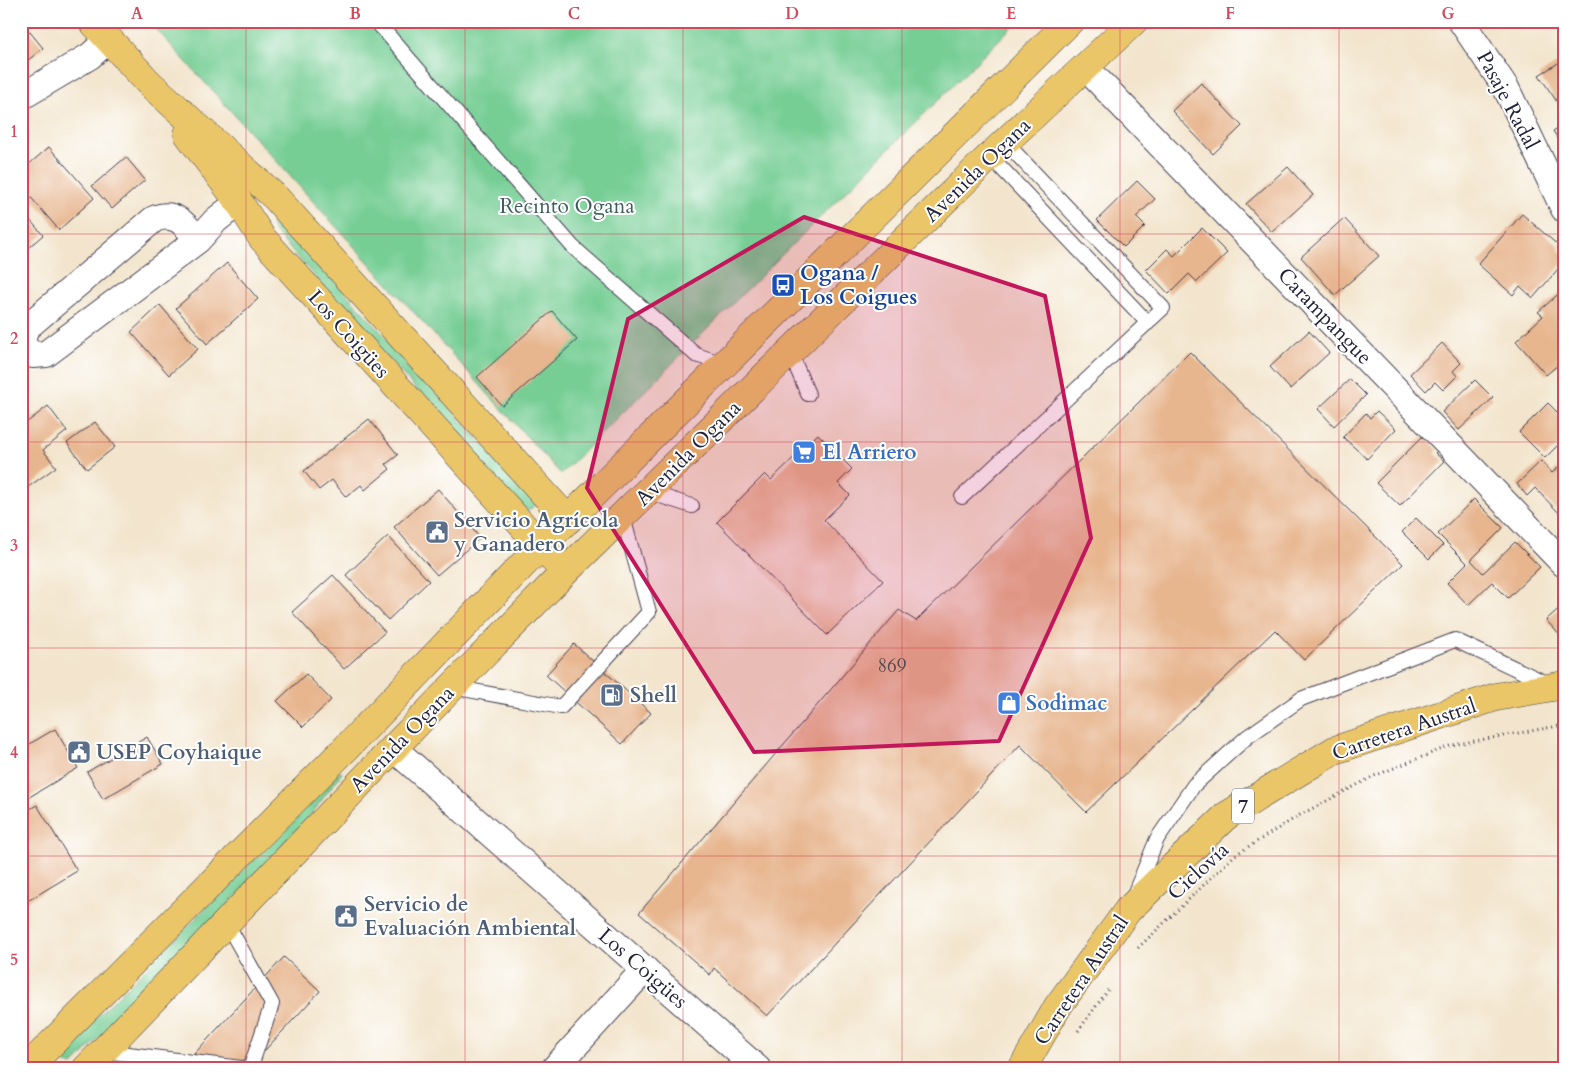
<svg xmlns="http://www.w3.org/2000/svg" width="1585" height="1090" viewBox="0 0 1585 1090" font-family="Cardo,serif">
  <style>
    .green { fill: #76ce94; stroke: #4c7868 }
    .building { fill: #e7b58e }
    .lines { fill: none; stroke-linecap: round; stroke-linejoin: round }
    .lane-casing { stroke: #413f51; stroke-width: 16 }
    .street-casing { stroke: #413f51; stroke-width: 28 }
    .primary-casing { stroke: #413f51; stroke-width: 29 }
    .highway-casing { stroke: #413f51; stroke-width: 29 }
    .path { stroke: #413f51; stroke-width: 3; stroke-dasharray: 1 4; stroke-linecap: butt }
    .lane { stroke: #fff; stroke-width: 14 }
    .street { stroke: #fff; stroke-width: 26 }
    .primary { stroke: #ebc669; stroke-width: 28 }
    .highway { stroke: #ebc669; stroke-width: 28 }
    .marked { fill: #c2185b; fill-opacity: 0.2; stroke: #c2185b; stroke-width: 4; stroke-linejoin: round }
    .grid { fill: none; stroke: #d1495b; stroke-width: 1; stroke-opacity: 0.55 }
    .labels { text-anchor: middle; stroke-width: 4; stroke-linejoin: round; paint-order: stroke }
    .number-label { font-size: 19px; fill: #534750 }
    .shield { fill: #fff; stroke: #646476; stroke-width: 1 }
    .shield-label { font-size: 20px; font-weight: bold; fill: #22223b }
    .street-label { font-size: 21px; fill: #22223b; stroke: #fff }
    .park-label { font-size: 21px; fill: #3f5e5a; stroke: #fff }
    .transit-label { font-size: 21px; font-weight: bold; fill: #164399; stroke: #fff; text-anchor: start }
    .shop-label { font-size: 21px; font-weight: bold; fill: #366cbe; stroke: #fff; text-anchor: start }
    .service-label { font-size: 21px; font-weight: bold; fill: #4e5e75; stroke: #fff; text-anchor: start }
    .neatline { fill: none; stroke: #d1495b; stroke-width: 2 }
    .grid-label { font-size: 16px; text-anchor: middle; font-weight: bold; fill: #d1495b }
  </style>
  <rect width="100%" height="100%" fill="#fff"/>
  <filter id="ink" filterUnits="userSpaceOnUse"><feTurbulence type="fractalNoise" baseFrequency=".02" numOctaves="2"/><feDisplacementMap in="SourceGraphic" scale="10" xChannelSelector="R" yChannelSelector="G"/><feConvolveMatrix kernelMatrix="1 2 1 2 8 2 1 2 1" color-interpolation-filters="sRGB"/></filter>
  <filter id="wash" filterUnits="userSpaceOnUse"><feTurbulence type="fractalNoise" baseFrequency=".0096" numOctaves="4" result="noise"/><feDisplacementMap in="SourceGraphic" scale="20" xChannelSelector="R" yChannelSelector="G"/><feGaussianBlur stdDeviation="1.12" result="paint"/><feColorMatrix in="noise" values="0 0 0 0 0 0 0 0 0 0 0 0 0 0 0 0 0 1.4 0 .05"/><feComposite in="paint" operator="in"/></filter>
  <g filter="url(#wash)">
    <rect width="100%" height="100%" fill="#f3e5cd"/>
    <g class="green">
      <path d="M 149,21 L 1018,21 L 561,474 Z"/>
      <path d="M 277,217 L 537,504 L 526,512 L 274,231 L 271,223 L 273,218 Z"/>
      <path d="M 340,771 L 342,773 L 298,832 L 74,1064 L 70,1065 L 63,1062 L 62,1057 L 66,1047 L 162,953 Z"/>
    </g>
    <g id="blocks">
      <g class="building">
        <path d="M 21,21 L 43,48 L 21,66 Z"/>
        <path d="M 1563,60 L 1564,110 L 1563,111 L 1539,75 Z"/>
        <path d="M 1201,83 L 1242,126 L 1213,154 L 1172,111 Z"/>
        <path d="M 1564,124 L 1564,148 L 1553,131 Z"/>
        <path d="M 49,147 L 94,198 L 59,230 L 21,186 L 21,171 Z"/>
        <path d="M 126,157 L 145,180 L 112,209 L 92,186 Z"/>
        <path d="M 1288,167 L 1313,195 L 1272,232 L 1246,204 Z"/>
        <path d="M 1137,181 L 1155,199 L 1136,217 L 1145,226 L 1124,247 L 1097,220 Z"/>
        <path d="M 22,211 L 43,235 L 21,254 L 21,212 Z"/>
        <path d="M 1522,214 L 1560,247 L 1558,250 L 1564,255 L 1564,262 L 1533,298 L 1520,286 L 1513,295 L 1478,264 Z"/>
        <path d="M 1344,218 L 1379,256 L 1335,295 L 1301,257 Z"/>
        <path d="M 1202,228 L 1227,253 L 1197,282 L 1189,274 L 1169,294 L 1146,270 L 1167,249 L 1174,256 Z"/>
        <path d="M 227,263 L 258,299 L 207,344 L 176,308 Z"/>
        <path d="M 1564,289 L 1564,360 L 1546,375 L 1516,341 L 1543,316 L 1538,312 Z"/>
        <path d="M 160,305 L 198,349 L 169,375 L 131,332 Z"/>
        <path d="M 552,311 L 577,340 L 502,406 L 477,377 Z"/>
        <path d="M 1309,331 L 1329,353 L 1290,389 L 1270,367 Z"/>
        <path d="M 1442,343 L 1461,363 L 1453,371 L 1457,376 L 1443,390 L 1435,382 L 1426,391 L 1410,374 Z"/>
        <path d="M 1190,352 L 1403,564 L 1304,660 L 1275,630 L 1086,812 L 1020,745 L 767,1016 L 714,968 L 710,975 L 639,913 L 899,610 L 916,621 Z"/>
        <path d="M 1350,379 L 1366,395 L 1334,426 L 1318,409 Z"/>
        <path d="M 1475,380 L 1493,398 L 1459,430 L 1442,412 Z"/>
        <path d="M 1548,403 L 1564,419 L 1564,439 L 1545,458 L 1519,432 Z"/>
        <path d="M 48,406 L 67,431 L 43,450 L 56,467 L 24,490 L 21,486 L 21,427 Z"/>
        <path d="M 1377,411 L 1396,429 L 1367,459 L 1343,437 L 1366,413 L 1370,418 Z"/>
        <path d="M 369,419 L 398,455 L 386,464 L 390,469 L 365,490 L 361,485 L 346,497 L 332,480 L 319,490 L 304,471 Z"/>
        <path d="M 95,422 L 115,447 L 87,469 L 67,443 Z"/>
        <path d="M 818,434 L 852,469 L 838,483 L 850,495 L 824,520 L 883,581 L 827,635 L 717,522 L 765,474 L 771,480 Z"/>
        <path d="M 1424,435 L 1438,450 L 1435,453 L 1444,461 L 1400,506 L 1376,483 Z"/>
        <path d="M 1541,461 L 1552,473 L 1564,462 L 1564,518 L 1535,488 L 1527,496 L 1517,484 Z"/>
        <path d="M 438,489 L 480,538 L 437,575 L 394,527 Z"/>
        <path d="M 1474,499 L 1503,528 L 1471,560 L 1483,573 L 1515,542 L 1540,567 L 1508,598 L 1492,582 L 1468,605 L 1447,583 L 1467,563 L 1438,534 Z"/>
        <path d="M 1416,518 L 1443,545 L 1429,559 L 1402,532 Z"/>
        <path d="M 388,536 L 429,581 L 388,620 L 346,575 Z"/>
        <path d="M 333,575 L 385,632 L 344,669 L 292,612 Z"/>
        <path d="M 1564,604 L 1564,640 L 1546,620 Z"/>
        <path d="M 574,644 L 651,713 L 622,744 L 546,675 Z"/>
        <path d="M 306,674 L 331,700 L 303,727 L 277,701 Z"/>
        <path d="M 55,729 L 78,768 L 21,802 L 21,749 Z"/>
        <path d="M 147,737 L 163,764 L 103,799 L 87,772 Z"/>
        <path d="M 37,805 L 77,871 L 21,905 L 21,814 Z"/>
        <path d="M 284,957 L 320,991 L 254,1062 L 261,1069 L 210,1069 L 194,1054 Z"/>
      </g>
    </g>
  </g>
  <g filter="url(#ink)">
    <use href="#blocks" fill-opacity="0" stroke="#413f51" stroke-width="1"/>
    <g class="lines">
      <g class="lane-casing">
        <g id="lane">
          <path d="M 376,21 L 573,247 L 696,355 L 724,364"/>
          <path d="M 990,156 L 1148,323"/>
          <path d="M 790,352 L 808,394"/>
          <path d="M 648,492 L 692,506"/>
          <path d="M 962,497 L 1163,308 L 1005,142"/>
          <path d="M 452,687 L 561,707 L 649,612 L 623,517"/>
          <path d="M 1133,897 L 1157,839 L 1194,785 L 1247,737 L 1301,699 L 1455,640 L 1548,684"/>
          <path d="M 226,922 L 272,1004 L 250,1069"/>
          <path d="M 104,1051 L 249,1069"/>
        </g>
      </g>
      <g class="street-casing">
        <g id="street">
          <path d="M 1461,21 L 1506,88 L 1564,209"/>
          <path d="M 1086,68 L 1564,564"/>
          <path d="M 21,97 L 90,56 L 108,40"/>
          <path d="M 198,240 C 186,225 175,210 154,219 L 27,327 C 20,338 22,348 33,355 L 46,354 L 198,240 L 216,220 L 239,202"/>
          <path d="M 393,748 L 758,1069"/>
          <path d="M 554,1069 L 645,969"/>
        </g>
      </g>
      <g class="primary-casing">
        <g id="primary">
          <path d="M 92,21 L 149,83 L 275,197 L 568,520"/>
          <path d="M 188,134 L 239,202 L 262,238 L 554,560"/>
          <path d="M 26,1069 L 346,748 L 540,547 L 1070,21"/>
          <path d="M 86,1069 L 452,687 L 565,572 L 990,156 L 1134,21"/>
        </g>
      </g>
      <g class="highway-casing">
        <path id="highway" d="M 1022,1069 L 1058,1006 L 1128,910 L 1226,816 L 1335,750 L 1496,697 L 1564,685"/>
      </g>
      <g class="path">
        <path d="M 1138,948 L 1235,855 L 1300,815 L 1374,776 L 1452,745 L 1564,725"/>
        <path d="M 1078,1031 L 1108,990"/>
      </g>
      <use href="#lane" class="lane"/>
      <use href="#street" class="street"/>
      <use href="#primary" class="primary"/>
      <use href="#highway" class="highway"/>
    </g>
  </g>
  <path class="marked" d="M 804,217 L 1045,296 L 1091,538 L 999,741 L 754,752 L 587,488 L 628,319 Z"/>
  <path class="grid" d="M 246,21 L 246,1069M 465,21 L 465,1069M 683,21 L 683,1069M 902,21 L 902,1069M 1120,21 L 1120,1069M 1339,21 L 1339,1069M 21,234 L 1564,234M 21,442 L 1564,442M 21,648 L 1564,648M 21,856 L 1564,856"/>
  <defs>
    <g id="bus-square" transform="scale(1.25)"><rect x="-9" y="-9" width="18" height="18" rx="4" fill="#1a4fb4" stroke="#fff"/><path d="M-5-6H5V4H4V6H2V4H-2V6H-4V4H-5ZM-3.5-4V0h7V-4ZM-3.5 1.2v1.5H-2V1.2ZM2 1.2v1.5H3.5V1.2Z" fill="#fff"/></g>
    <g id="supermarket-square" transform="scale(1.25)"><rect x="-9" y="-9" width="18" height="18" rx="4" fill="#3f7fe0" stroke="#fff"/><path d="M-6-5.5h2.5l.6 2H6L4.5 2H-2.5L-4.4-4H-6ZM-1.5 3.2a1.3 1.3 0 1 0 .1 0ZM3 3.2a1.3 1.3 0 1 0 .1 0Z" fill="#fff"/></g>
    <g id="civic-square" transform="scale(1.25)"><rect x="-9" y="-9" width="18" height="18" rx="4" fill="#5c6f8a" stroke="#fff"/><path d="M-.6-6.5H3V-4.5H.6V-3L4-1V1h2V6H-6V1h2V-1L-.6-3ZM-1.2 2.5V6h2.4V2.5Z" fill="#fff"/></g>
    <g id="fuel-square" transform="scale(1.25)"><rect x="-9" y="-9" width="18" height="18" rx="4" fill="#5c6f8a" stroke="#fff"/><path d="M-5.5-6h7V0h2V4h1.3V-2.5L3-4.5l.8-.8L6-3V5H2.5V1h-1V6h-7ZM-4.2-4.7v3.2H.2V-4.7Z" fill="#fff"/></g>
    <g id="shop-square" transform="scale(1.25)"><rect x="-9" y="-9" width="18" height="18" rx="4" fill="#3f7fe0" stroke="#fff"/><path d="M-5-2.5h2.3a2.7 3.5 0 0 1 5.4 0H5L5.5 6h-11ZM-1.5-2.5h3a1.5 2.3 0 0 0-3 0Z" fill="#fff"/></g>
  </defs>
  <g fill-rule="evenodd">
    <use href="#bus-square" x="783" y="285"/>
    <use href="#supermarket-square" x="804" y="452"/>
    <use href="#civic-square" x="437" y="532"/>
    <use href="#fuel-square" x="612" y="695"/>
    <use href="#shop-square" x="1009" y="703"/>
    <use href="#civic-square" x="79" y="752"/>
    <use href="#civic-square" x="346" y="916"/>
  </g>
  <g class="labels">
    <g class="number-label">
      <text x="892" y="672">869</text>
    </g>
    <rect class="shield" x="1232" y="788.5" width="22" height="35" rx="4"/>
    <g class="shield-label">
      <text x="1243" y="813">7</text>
    </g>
    <g class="street-label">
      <text transform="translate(1508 100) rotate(62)" y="7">Pasaje Radal</text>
      <text transform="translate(977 170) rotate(-44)" y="7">Avenida Ogana</text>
      <text transform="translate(1325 316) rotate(46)" y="7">Carampangue</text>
      <text transform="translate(349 334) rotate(48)" y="7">Los Coigües</text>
      <text transform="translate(688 453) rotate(-45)" y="7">Avenida Ogana</text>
      <text transform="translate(1404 729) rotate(-19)" y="7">Carretera Austral</text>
      <text transform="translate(402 739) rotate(-46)" y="7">Avenida Ogana</text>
      <text transform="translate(1198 871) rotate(-42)" y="7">Ciclovía</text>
      <text transform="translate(643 968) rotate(41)" y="7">Los Coigües</text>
      <text transform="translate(1081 980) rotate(-56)" y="7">Carretera Austral</text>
    </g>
    <g class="park-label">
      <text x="567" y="213">Recinto Ogana</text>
    </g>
    <g class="transit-label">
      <text x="800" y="280">Ogana /<tspan x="800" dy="24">Los Coigues</tspan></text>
    </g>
    <g class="shop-label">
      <text x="822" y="459">El Arriero</text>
      <text x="1026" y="710">Sodimac</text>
    </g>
    <g class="service-label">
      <text x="454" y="527">Servicio Agrícola<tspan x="454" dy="24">y Ganadero</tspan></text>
      <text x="630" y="702">Shell</text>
      <text x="96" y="759">USEP Coyhaique</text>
      <text x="364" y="911">Servicio de<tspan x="364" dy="24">Evaluación Ambiental</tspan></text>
    </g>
  </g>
  <rect width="1585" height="1090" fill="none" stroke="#fff" stroke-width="55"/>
  <rect x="28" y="28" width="1530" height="1034" class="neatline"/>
  <g class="grid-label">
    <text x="137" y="19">A</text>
    <text x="355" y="19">B</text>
    <text x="574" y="19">C</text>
    <text x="792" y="19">D</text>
    <text x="1011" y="19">E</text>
    <text x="1230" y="19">F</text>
    <text x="1448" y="19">G</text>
    <text x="14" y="137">1</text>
    <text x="14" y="344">2</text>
    <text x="14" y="551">3</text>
    <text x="14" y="758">4</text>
    <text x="14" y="965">5</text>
  </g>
</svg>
